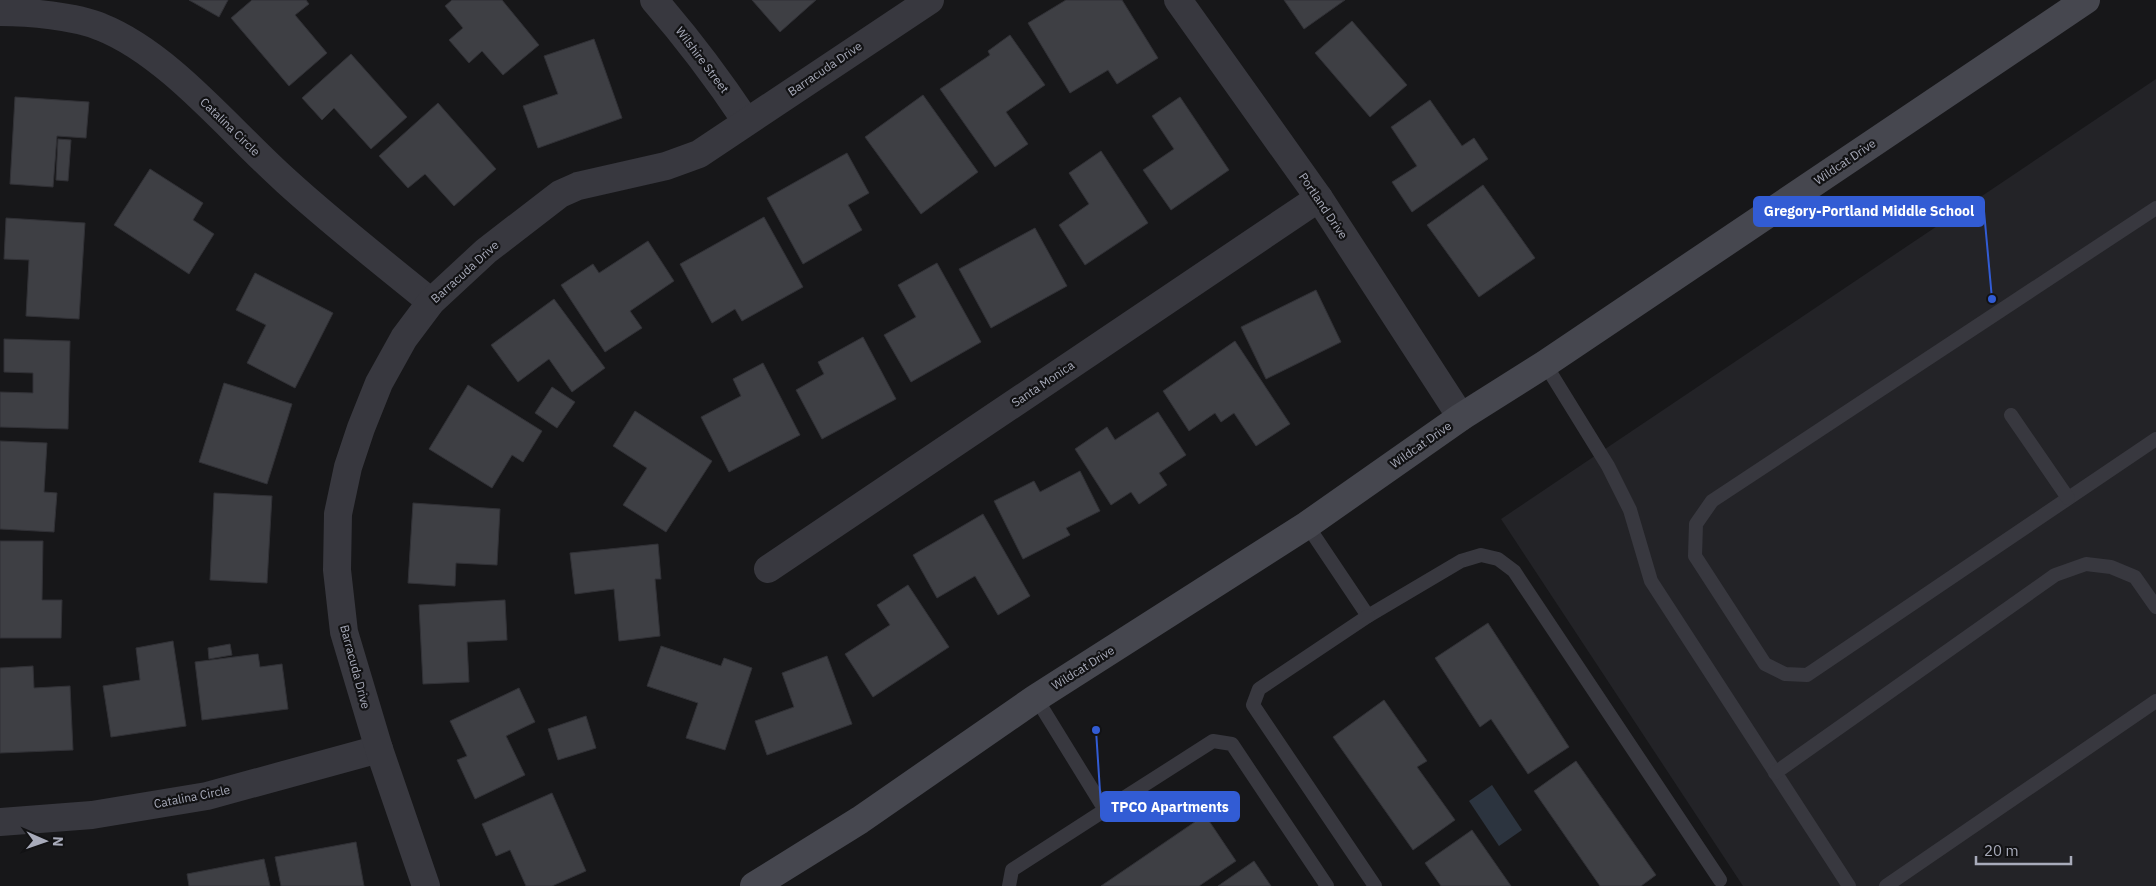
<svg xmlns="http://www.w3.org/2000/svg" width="2156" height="886" viewBox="0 0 2156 886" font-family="'IBM Plex Sans',sans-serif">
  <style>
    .built { fill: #232327 }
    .water { fill: #2c343f }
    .building { fill: #3e3f44; stroke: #313136 }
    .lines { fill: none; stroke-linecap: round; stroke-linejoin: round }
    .lane { stroke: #38383f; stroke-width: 14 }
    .street { stroke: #38383f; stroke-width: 28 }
    .secondary { stroke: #46474f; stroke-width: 28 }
    .labels { text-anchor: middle; stroke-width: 4.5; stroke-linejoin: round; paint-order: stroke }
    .street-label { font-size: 12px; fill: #a8abba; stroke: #121214 }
    .leader { fill: none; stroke: #325cd4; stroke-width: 2 }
    .callout-dot { fill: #325cd4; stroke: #121214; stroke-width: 2 }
    .callout { fill: #325cd4; stroke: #325cd4; stroke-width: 2 }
    .callout-label { font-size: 14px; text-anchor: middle; font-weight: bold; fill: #fff }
  </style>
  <rect width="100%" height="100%" fill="#171719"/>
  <path class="built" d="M 2156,79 L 2156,886 L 1743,886 L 1501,519 Z"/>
  <path class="water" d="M 1492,785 L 1522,830 L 1499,846 L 1469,801 Z"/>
  <g class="building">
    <path d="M 189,0 L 228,0 L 219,17 Z"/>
    <path d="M 252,0 L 306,0 L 309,4 L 295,15 L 327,53 L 289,86 L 231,18 Z"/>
    <path d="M 452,0 L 502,0 L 539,45 L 503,75 L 482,51 L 469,63 L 449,40 L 463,28 L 445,6 Z"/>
    <path d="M 752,0 L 816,0 L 780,32 Z"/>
    <path d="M 1066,0 L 1122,0 L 1158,58 L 1117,84 L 1108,70 L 1070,93 L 1028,23 Z"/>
    <path d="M 1284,0 L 1345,0 L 1304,29 Z"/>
    <path d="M 1352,21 L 1407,85 L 1370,117 L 1315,53 Z"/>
    <path d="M 1010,35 L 1045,85 L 1006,112 L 1028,144 L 995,167 L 940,89 L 990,55 L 988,51 Z"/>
    <path d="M 594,39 L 622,118 L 538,148 L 523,106 L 558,94 L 544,56 Z"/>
    <path d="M 351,54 L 407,117 L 371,149 L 334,108 L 322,120 L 302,98 Z"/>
    <path d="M 923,95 L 978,172 L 921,214 L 865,137 Z"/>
    <path d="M 15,97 L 89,102 L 86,138 L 57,136 L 53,187 L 10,184 Z"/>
    <path d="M 1180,97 L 1229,170 L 1171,210 L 1143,170 L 1174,149 L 1152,116 Z"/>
    <path d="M 1430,100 L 1462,146 L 1474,138 L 1488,159 L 1412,212 L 1392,182 L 1417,166 L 1391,127 Z"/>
    <path d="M 438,103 L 496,169 L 454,206 L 425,174 L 408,188 L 379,156 Z"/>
    <path d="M 58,139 L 71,140 L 68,181 L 56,180 Z"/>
    <path d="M 1101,151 L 1148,223 L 1085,265 L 1059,225 L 1089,204 L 1069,173 Z"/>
    <path d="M 847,153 L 869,193 L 848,205 L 862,230 L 803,264 L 767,198 Z"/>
    <path d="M 150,169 L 203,203 L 193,220 L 214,234 L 189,274 L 114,225 Z"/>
    <path d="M 1483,185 L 1535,258 L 1479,297 L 1427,225 Z"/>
    <path d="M 764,217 L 803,287 L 742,321 L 735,309 L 712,323 L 680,264 Z"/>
    <path d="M 6,218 L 85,223 L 79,319 L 26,316 L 29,260 L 4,259 Z"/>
    <path d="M 1035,228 L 1067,286 L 991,328 L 959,269 Z"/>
    <path d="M 648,241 L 674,281 L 630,311 L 642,328 L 605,352 L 561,285 L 593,264 L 599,273 Z"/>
    <path d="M 937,263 L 981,342 L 911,382 L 884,335 L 916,317 L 898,285 Z"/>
    <path d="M 255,273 L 333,313 L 295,388 L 247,363 L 266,325 L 236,310 Z"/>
    <path d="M 1316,290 L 1341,342 L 1266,379 L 1241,327 Z"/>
    <path d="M 554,299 L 605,368 L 572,392 L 549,359 L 518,382 L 491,345 Z"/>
    <path d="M 863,337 L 896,399 L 822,439 L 796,390 L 824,374 L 818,362 Z"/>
    <path d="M 4,339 L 70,341 L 68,429 L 0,427 L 0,392 L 33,393 L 33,373 L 4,372 Z"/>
    <path d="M 1235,341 L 1290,424 L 1256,446 L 1234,413 L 1221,422 L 1215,413 L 1189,431 L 1163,391 Z"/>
    <path d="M 763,363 L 800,435 L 729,472 L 701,417 L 741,396 L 733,379 Z"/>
    <path d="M 224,383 L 292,404 L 267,484 L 199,462 Z"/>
    <path d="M 468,385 L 542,431 L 523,462 L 512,455 L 492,488 L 429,449 Z"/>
    <path d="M 552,387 L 575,402 L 557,428 L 535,413 Z"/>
    <path d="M 635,411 L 712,461 L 666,532 L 623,505 L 647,468 L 613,446 Z"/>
    <path d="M 1158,412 L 1186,455 L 1159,473 L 1167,485 L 1139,504 L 1131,492 L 1111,505 L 1075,449 L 1107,427 L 1115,440 Z"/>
    <path d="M 0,441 L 47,443 L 44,492 L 57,493 L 54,532 L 0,529 Z"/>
    <path d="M 1080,471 L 1100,511 L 1066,528 L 1070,535 L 1023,559 L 994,501 L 1034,481 L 1040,492 Z"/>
    <path d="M 214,493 L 272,496 L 267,583 L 210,580 Z"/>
    <path d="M 413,503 L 500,509 L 497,565 L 456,563 L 455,586 L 408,583 Z"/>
    <path d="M 983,514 L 1030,596 L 998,615 L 975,576 L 937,598 L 913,555 Z"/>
    <path d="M 0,541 L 43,541 L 42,600 L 62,600 L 61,638 L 0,638 Z"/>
    <path d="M 658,544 L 661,579 L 655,579 L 660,636 L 619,641 L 614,589 L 575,594 L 570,553 Z"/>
    <path d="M 908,585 L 949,647 L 873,697 L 845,654 L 890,625 L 877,605 Z"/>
    <path d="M 505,600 L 507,640 L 467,642 L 469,682 L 423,684 L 419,605 Z"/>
    <path d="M 1488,623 L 1569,747 L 1528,774 L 1491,719 L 1480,727 L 1435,658 Z"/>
    <path d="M 173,641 L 186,726 L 111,737 L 103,686 L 140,680 L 136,648 Z"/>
    <path d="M 230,644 L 232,655 L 209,659 L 208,648 Z"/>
    <path d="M 661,646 L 721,666 L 724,658 L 752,668 L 725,750 L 686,738 L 698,703 L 647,686 Z"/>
    <path d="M 258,654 L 260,667 L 282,664 L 288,709 L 202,720 L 195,662 Z"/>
    <path d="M 827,656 L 852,724 L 767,755 L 755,721 L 794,707 L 782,673 Z"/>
    <path d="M 33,666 L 34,688 L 70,686 L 73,750 L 0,753 L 0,668 Z"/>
    <path d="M 519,688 L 535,722 L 506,736 L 525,775 L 475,799 L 457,760 L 467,756 L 450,721 Z"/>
    <path d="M 1384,700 L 1427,761 L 1417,767 L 1455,820 L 1413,850 L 1333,737 Z"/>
    <path d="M 586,716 L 596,748 L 558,760 L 548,729 Z"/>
    <path d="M 1576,761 L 1656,875 L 1641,886 L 1600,886 L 1534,791 Z"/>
    <path d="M 552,793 L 586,871 L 552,886 L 526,886 L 510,850 L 496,856 L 482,824 Z"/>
    <path d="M 1205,815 L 1236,861 L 1199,886 L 1101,886 Z"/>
    <path d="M 1472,830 L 1511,886 L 1441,886 L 1425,863 Z"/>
    <path d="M 356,842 L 364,886 L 281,886 L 275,857 Z"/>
    <path d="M 264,859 L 270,886 L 189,886 L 187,874 Z"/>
    <path d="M 1254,861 L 1271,886 L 1218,886 Z"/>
  </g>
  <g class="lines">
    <g class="lane">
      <path d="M 2156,208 L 1712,501 L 1696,524 L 1695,556 L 1765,664 L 1785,674 L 1807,675 L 2156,439"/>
      <path d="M 1545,364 L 1608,466 L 1630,510 L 1651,581 L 1849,886"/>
      <path d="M 2011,415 L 2068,498"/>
      <path d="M 1307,525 L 1368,616 L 1461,561 L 1481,555 L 1498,559 L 1514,571 L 1720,880"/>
      <path d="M 1368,616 L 1259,689 L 1253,705 L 1375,886"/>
      <path d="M 1775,773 L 2055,575 L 2086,564 L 2111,567 L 2135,577 L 2156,607"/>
      <path d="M 1105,810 L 1213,741 L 1232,744 L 1327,886"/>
      <path d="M 1009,886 L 1012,870 L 1105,810 L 1036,698"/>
      <path d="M 1886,886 L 2156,701"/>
    </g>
    <g class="street">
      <path d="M 654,0 C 688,39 718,79 746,121"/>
      <path d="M 1178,0 L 1319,198 L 1461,417"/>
      <path d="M 0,12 C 28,12 75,16 101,27 C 169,54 231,132 286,181 C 332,223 382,262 431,302"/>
      <path d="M 768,569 L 1319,198"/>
      <path d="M 0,822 L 92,815 L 207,796 L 379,749"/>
      <path d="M 426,886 L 379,749 L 344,632 L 337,570 L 338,514 L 348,467 L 361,428 L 379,383 L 404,338 L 431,302 L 486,251 L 560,194 L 578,186 L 666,166 L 699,154 L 930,0"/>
    </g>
    <path class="secondary" d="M 754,886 L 860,820 L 1036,698 L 1307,525 L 1461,417 L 1545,364 L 2086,0"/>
  </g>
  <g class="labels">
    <g class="street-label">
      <text transform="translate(702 60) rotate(53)" y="4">Wilshire Street</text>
      <text transform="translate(825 69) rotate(-34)" y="4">Barracuda Drive</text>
      <text transform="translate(230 127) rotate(44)" y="4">Catalina Circle</text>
      <text transform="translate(1845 162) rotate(-34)" y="4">Wildcat Drive</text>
      <text transform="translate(1323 206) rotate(56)" y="4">Portland Drive</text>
      <text transform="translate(465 272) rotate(-42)" y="4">Barracuda Drive</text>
      <text transform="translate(1043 384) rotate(-34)" y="4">Santa Monica</text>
      <text transform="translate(1421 445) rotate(-35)" y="4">Wildcat Drive</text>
      <text transform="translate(355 667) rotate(75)" y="4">Barracuda Drive</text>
      <text transform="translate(1083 668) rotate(-32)" y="4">Wildcat Drive</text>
      <text transform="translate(192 797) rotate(-11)" y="4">Catalina Circle</text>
    </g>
  </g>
  <path class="leader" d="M1992 299L1984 211M1096 730L1101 807"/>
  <g class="callout-dot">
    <circle cx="1992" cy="299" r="5"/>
    <circle cx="1096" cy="730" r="5"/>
  </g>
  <g class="callout">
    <rect x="1754" y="197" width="230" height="29" rx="5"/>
    <rect x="1101" y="792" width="138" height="29" rx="5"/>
  </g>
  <g class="callout-label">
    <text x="1869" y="216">Gregory-Portland Middle School</text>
    <text x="1170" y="812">TPCO Apartments</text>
  </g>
  <g transform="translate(45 841) rotate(92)" stroke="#121214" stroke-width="4" paint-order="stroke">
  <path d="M0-4L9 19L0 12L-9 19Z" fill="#a8abba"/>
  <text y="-8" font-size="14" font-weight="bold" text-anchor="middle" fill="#a8abba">N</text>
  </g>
  <path d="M1976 856v8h95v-8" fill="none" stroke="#a8abba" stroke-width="2.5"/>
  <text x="1984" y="856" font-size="15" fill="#a8abba" stroke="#121214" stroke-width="4" paint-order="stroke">20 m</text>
</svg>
